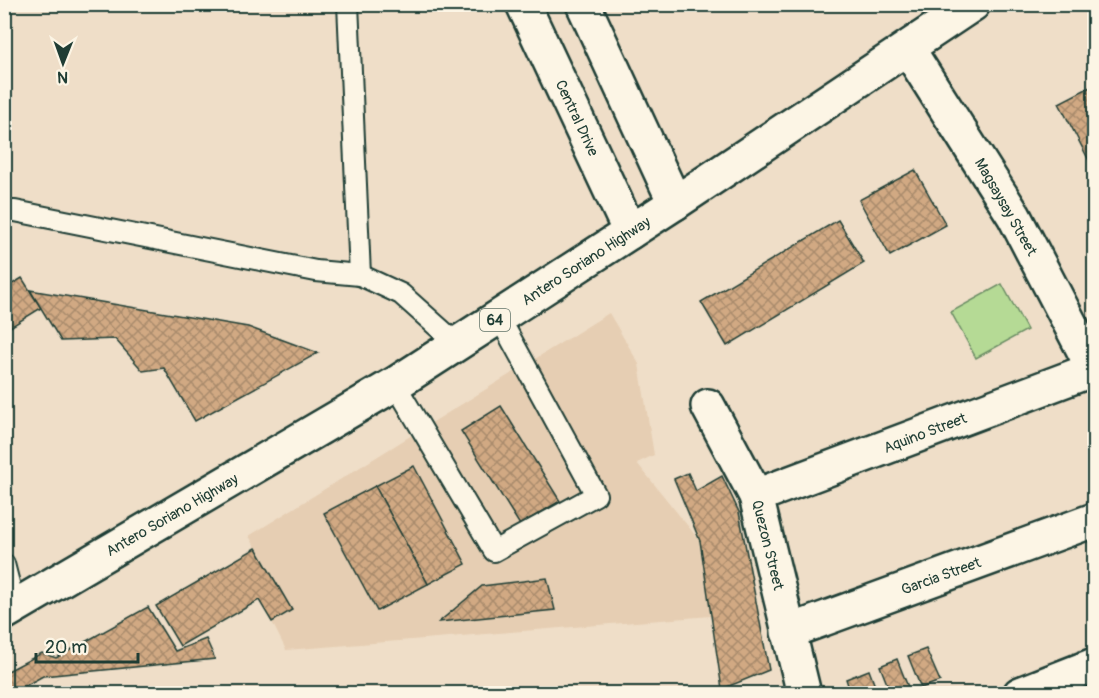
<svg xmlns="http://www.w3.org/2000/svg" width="1099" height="698" viewBox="0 0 1099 698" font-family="Pangolin,sans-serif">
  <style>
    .built { fill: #e6ceb3 }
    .garden { fill: #b5da95; stroke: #6a8c64; stroke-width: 1.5 }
    .building { fill: url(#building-cross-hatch); stroke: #1f3d34; stroke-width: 1.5 }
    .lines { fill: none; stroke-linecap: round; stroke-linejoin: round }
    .lane-casing { stroke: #1f3d34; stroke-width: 24 }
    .street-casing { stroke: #1f3d34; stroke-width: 38 }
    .primary-casing { stroke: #1f3d34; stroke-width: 38 }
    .lane { stroke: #fcf5e5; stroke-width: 20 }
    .street { stroke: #fcf5e5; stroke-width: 33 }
    .primary { stroke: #fcf5e5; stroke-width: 33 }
    .labels { text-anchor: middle; stroke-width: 4.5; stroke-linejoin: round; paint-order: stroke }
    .shield { fill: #fcf5e5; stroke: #617469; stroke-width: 1.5 }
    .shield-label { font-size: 14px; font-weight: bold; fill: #1f3d34 }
    .street-label { font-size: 15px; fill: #1f3d34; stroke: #fcf5e5 }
  </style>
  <defs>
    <pattern id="building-cross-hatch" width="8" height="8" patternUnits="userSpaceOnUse" patternTransform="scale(1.5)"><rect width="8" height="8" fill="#d1a983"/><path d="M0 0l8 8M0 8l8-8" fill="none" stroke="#a98b6c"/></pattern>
  </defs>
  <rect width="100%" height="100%" fill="#efdec8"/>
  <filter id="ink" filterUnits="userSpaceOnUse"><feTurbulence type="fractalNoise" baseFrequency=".0167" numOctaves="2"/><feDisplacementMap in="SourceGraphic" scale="12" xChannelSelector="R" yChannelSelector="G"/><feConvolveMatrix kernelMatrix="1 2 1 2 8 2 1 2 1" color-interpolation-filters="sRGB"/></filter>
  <g filter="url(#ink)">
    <path class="built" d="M 609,313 L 639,364 L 654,455 L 637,463 L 700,541 L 711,616 L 286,650 L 272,622 L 292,610 L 249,536 Z"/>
    <path class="garden" d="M 1002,284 L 1027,330 L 976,358 L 951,312 Z"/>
    <g class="building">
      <path d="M 1094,85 L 1094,170 L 1059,103 Z"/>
      <path d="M 915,170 L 946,225 L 890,256 L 859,200 Z"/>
      <path d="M 838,220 L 864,263 L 727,346 L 701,302 Z"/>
      <path d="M 22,278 L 41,308 L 4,331 L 4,289 Z"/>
      <path d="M 30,290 L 248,327 L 318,353 L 195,421 L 164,368 L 143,371 L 115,339 L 61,341 Z"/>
      <path d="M 501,406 L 560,501 L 520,525 L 461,431 Z"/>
      <path d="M 414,466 L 466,564 L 428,584 L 375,486 Z"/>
      <path d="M 688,473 L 696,491 L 722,476 L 739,512 L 769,670 L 722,689 L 700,541 L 674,479 Z"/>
      <path d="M 375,486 L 428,584 L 377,611 L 324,513 Z"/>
      <path d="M 256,548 L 292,610 L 272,622 L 259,600 L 180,646 L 156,606 Z"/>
      <path d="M 547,578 L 555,610 L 439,622 L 482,586 Z"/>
      <path d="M 148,607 L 175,651 L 206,639 L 215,659 L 43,676 L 12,693 L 4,685 L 4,673 L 42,653 L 56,658 Z"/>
      <path d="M 926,649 L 940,681 L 921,688 L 908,656 Z"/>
      <path d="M 897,659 L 910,692 L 907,694 L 891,694 L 880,666 Z"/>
      <path d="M 869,670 L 878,694 L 851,694 L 846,679 Z"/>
    </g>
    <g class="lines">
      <g class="lane-casing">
        <g id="lane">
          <path d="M 4,211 L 15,211 L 316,271 L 360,275 L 348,4"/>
          <path d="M 360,275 L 401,294 L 457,344"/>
          <path d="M 395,384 L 494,551 L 596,495 L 499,317"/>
          <path d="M 4,564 L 15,607"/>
        </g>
      </g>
      <g class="street-casing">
        <g id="street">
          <path d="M 523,4 L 630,232"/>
          <path d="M 583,4 L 675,203"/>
          <path d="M 908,49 L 1014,216 L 1094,370"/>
          <path d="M 708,406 L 756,496 L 804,694"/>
          <path d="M 756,496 L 1094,369"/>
          <path d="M 788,632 L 1094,520"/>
          <path d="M 1020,694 L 1094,665"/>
        </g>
      </g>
      <g class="primary-casing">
        <path id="primary" d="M 4,613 L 395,384 L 675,203 L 973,4"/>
      </g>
      <use href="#lane" class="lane"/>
      <use href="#street" class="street"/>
      <use href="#primary" class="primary"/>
    </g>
  </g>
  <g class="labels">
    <rect class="shield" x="480" y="309" width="30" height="22" rx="4.5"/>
    <g class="shield-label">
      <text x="495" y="325">64</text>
    </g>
    <g class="street-label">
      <text transform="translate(577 118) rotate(65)" y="5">Central Drive</text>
      <text transform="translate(1006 207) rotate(60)" y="5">Magsaysay Street</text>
      <text transform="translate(586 261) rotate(-33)" y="5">Antero Soriano Highway</text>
      <text transform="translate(925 433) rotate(-21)" y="5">Aquino Street</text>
      <text transform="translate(172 515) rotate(-30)" y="5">Antero Soriano Highway</text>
      <text transform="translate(768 545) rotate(76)" y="5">Quezon Street</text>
      <text transform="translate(941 576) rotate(-20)" y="5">Garcia Street</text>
    </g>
  </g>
  <rect width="1099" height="698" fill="none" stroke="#fcf5e5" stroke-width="24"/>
  <rect x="12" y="12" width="1075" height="674" fill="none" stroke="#1f3d34" stroke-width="2" filter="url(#ink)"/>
  <g transform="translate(63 63) rotate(181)" stroke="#fcf5e5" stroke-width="4.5" paint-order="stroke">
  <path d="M0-4.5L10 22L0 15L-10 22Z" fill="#1f3d34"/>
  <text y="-9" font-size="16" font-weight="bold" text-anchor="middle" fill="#1f3d34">N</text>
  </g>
  <path d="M36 653v9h102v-9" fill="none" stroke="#1f3d34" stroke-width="3"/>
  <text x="45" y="653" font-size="18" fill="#1f3d34" stroke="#fcf5e5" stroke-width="4.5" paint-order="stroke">20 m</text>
</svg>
